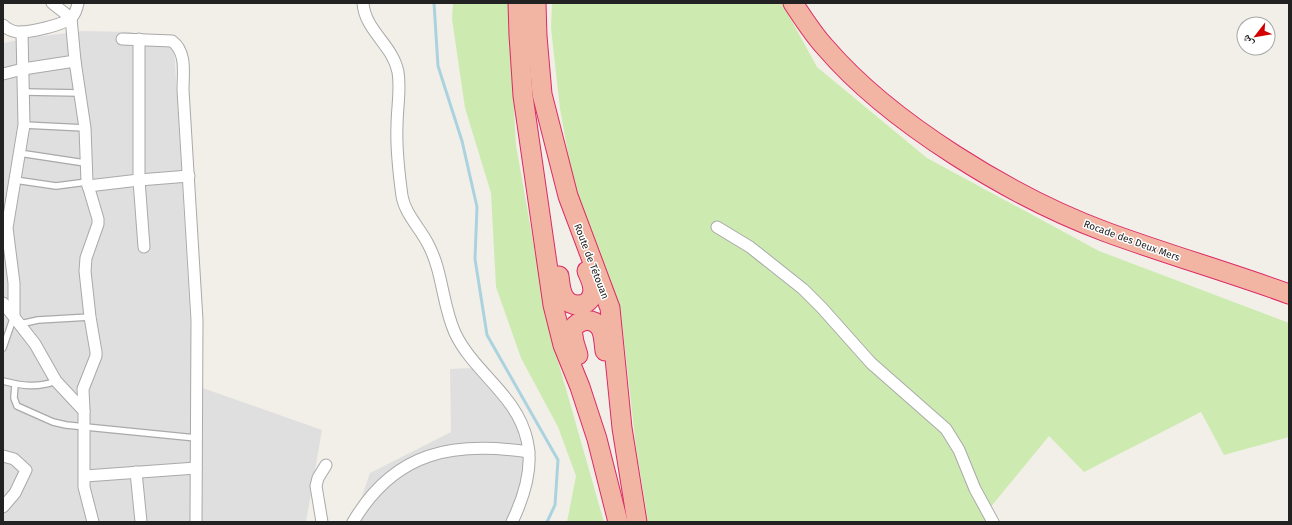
<svg xmlns="http://www.w3.org/2000/svg" width="1292" height="525" viewBox="0 0 1292 525" font-family="'Fira Sans','Noto Naskh Arabic',sans-serif">
  <style>
    .residential { fill: #e0dfdf }
    .grass { fill: #cdebb0 }
    .lines { fill: none; stroke-linecap: round; stroke-linejoin: round }
    .stream { stroke: #aad3df; stroke-width: 3 }
    .service-casing { stroke: #a9a9a9; stroke-width: 8 }
    .minor-casing { stroke: #a9a9a9; stroke-width: 13 }
    .trunk-casing { stroke: #dc2a67; stroke-width: 21 }
    .service { stroke: #fff; stroke-width: 5.5 }
    .minor { stroke: #fff; stroke-width: 11 }
    .trunk { stroke: #f2b4a3; stroke-width: 19 }
    .labels { text-anchor: middle; stroke-width: 3; stroke-linejoin: round; paint-order: stroke }
    .street-label { font-size: 10px; fill: #222; stroke: #fff }
  </style>
  <rect width="100%" height="100%" fill="#f2efe9"/>
  <g class="residential">
    <path d="M 83,31 L 131,32 L 174,46 L 194,385 L 322,430 L 306,522 L 3,522 L 3,43 L 35,37 Z"/>
    <path d="M 472,368 L 491,380 L 521,430 L 529,457 L 515,522 L 353,522 L 370,473 L 451,432 L 450,369 Z"/>
  </g>
  <g class="grass">
    <path d="M 453,3 L 508,3 L 516,145 L 548,326 L 604,522 L 567,522 L 576,476 L 558,427 L 521,358 L 496,287 L 491,193 L 465,108 L 452,19 Z"/>
    <path d="M 552,3 L 782,3 L 817,67 L 927,158 L 1099,251 L 1289,323 L 1289,437 L 1224,455 L 1201,412 L 1084,472 L 1049,436 L 989,509 L 994,522 L 648,522 L 636,447 L 621,314 L 576,197 L 560,109 L 551,28 Z"/>
  </g>
  <g class="lines">
    <path class="stream" d="M 434,3 L 438,66 L 462,141 L 477,207 L 475,259 L 487,335 L 558,460 L 555,505 L 547,522"/>
    <g class="service-casing">
      <g id="service">
        <path d="M 24,92 L 80,93"/>
        <path d="M 24,125 L 85,128"/>
        <path d="M 19,153 L 85,163"/>
        <path d="M 15,180 L 56,186 L 87,182"/>
        <path d="M 20,324 L 38,320 L 90,317"/>
        <path d="M 3,348 L 14,316"/>
        <path d="M 3,381 C 22,386 38,388 56,381"/>
        <path d="M 15,384 L 14,398 L 17,406 L 53,422 L 66,425 L 196,438"/>
      </g>
    </g>
    <g class="minor-casing">
      <g id="minor">
        <path d="M 52,3 L 71,18 L 75,61 L 85,128 L 87,182 L 98,219 L 98,224 L 86,258 L 85,271 L 90,317 L 96,352 L 96,356 L 83,389 L 84,411"/>
        <path d="M 363,3 C 365,31 393,45 398,72 C 401,90 397,108 397,126 C 396,149 399,174 402,196 C 405,214 420,228 428,244 C 443,272 442,304 455,333 C 474,373 517,395 527,440 C 534,468 524,497 512,522"/>
        <path d="M 3,25 C 7,29 11,31 17,32 C 28,33 64,25 72,17 C 76,13 77,8 78,3"/>
        <path d="M 122,39 L 172,41 C 187,52 183,73 183,90 L 197,320 L 196,522"/>
        <path d="M 139,39 L 139,180 L 144,247"/>
        <path d="M 3,74 L 23,69 L 75,61"/>
        <path d="M 88,186 L 139,180 L 189,176"/>
        <path d="M 717,227 L 750,247 L 803,289 L 822,308 L 871,363 L 946,429 L 959,450 L 975,489 L 993,522"/>
        <path d="M 3,303 L 35,344 L 56,381 L 84,411 L 84,487 L 93,522"/>
        <path d="M 14,315 L 14,283 L 7,228 L 24,125 L 22,32"/>
        <path d="M 3,456 L 14,459 L 26,470 L 15,493 L 3,507"/>
        <path d="M 136,472 L 141,522"/>
        <path d="M 85,476 L 196,468"/>
        <path d="M 322,522 L 316,486 L 318,478 L 326,465"/>
        <path d="M 353,522 C 395,451 453,441 529,452"/>
      </g>
    </g>
    <g class="trunk-casing">
      <g id="trunk">
        <path d="M 518,3 L 519,35 L 523,96 L 553,305 L 563,345 L 580,387 L 597,439 L 618,522"/>
        <path d="M 536,3 L 537,36 L 542,94 L 568,196 L 610,308 L 622,428 L 637,522"/>
        <path d="M 793,3 C 803,18 813,34 825,47 C 890,123 1012,197 1106,232 C 1166,254 1228,272 1289,294"/>
        <path d="M 559,276 C 560,283 560,291 564,297 C 570,308 588,308 592,295 C 595,287 590,278 587,271"/>
        <path d="M 578,355 L 574,342 L 572,330 C 578,319 594,316 601,329 C 604,335 604,344 605,351"/>
      </g>
    </g>
    <use href="#service" class="service"/>
    <use href="#minor" class="minor"/>
    <use href="#trunk" class="trunk"/>
  </g>
  <g class="labels">
    <g class="street-label">
      <text transform="translate(1132 240) rotate(20)" y="4">Rocade des Deux Mers</text>
      <text transform="translate(592 261) rotate(69)" y="4">Route de Tétouan</text>
    </g>
  </g>
  <rect width="1292" height="525" fill="none" stroke="#222222" stroke-width="8"/>
  <g transform="translate(1256 36) rotate(239)"><circle r="19" fill="#ffffff" stroke="#a7a7a7"/>
  <path d="M0-3L7 15L0 10L-7 15Z" fill="#d40000"/>
  <text y="-6" font-size="11" font-weight="bold" text-anchor="middle" fill="#222222">ش</text>
  </g>
</svg>
